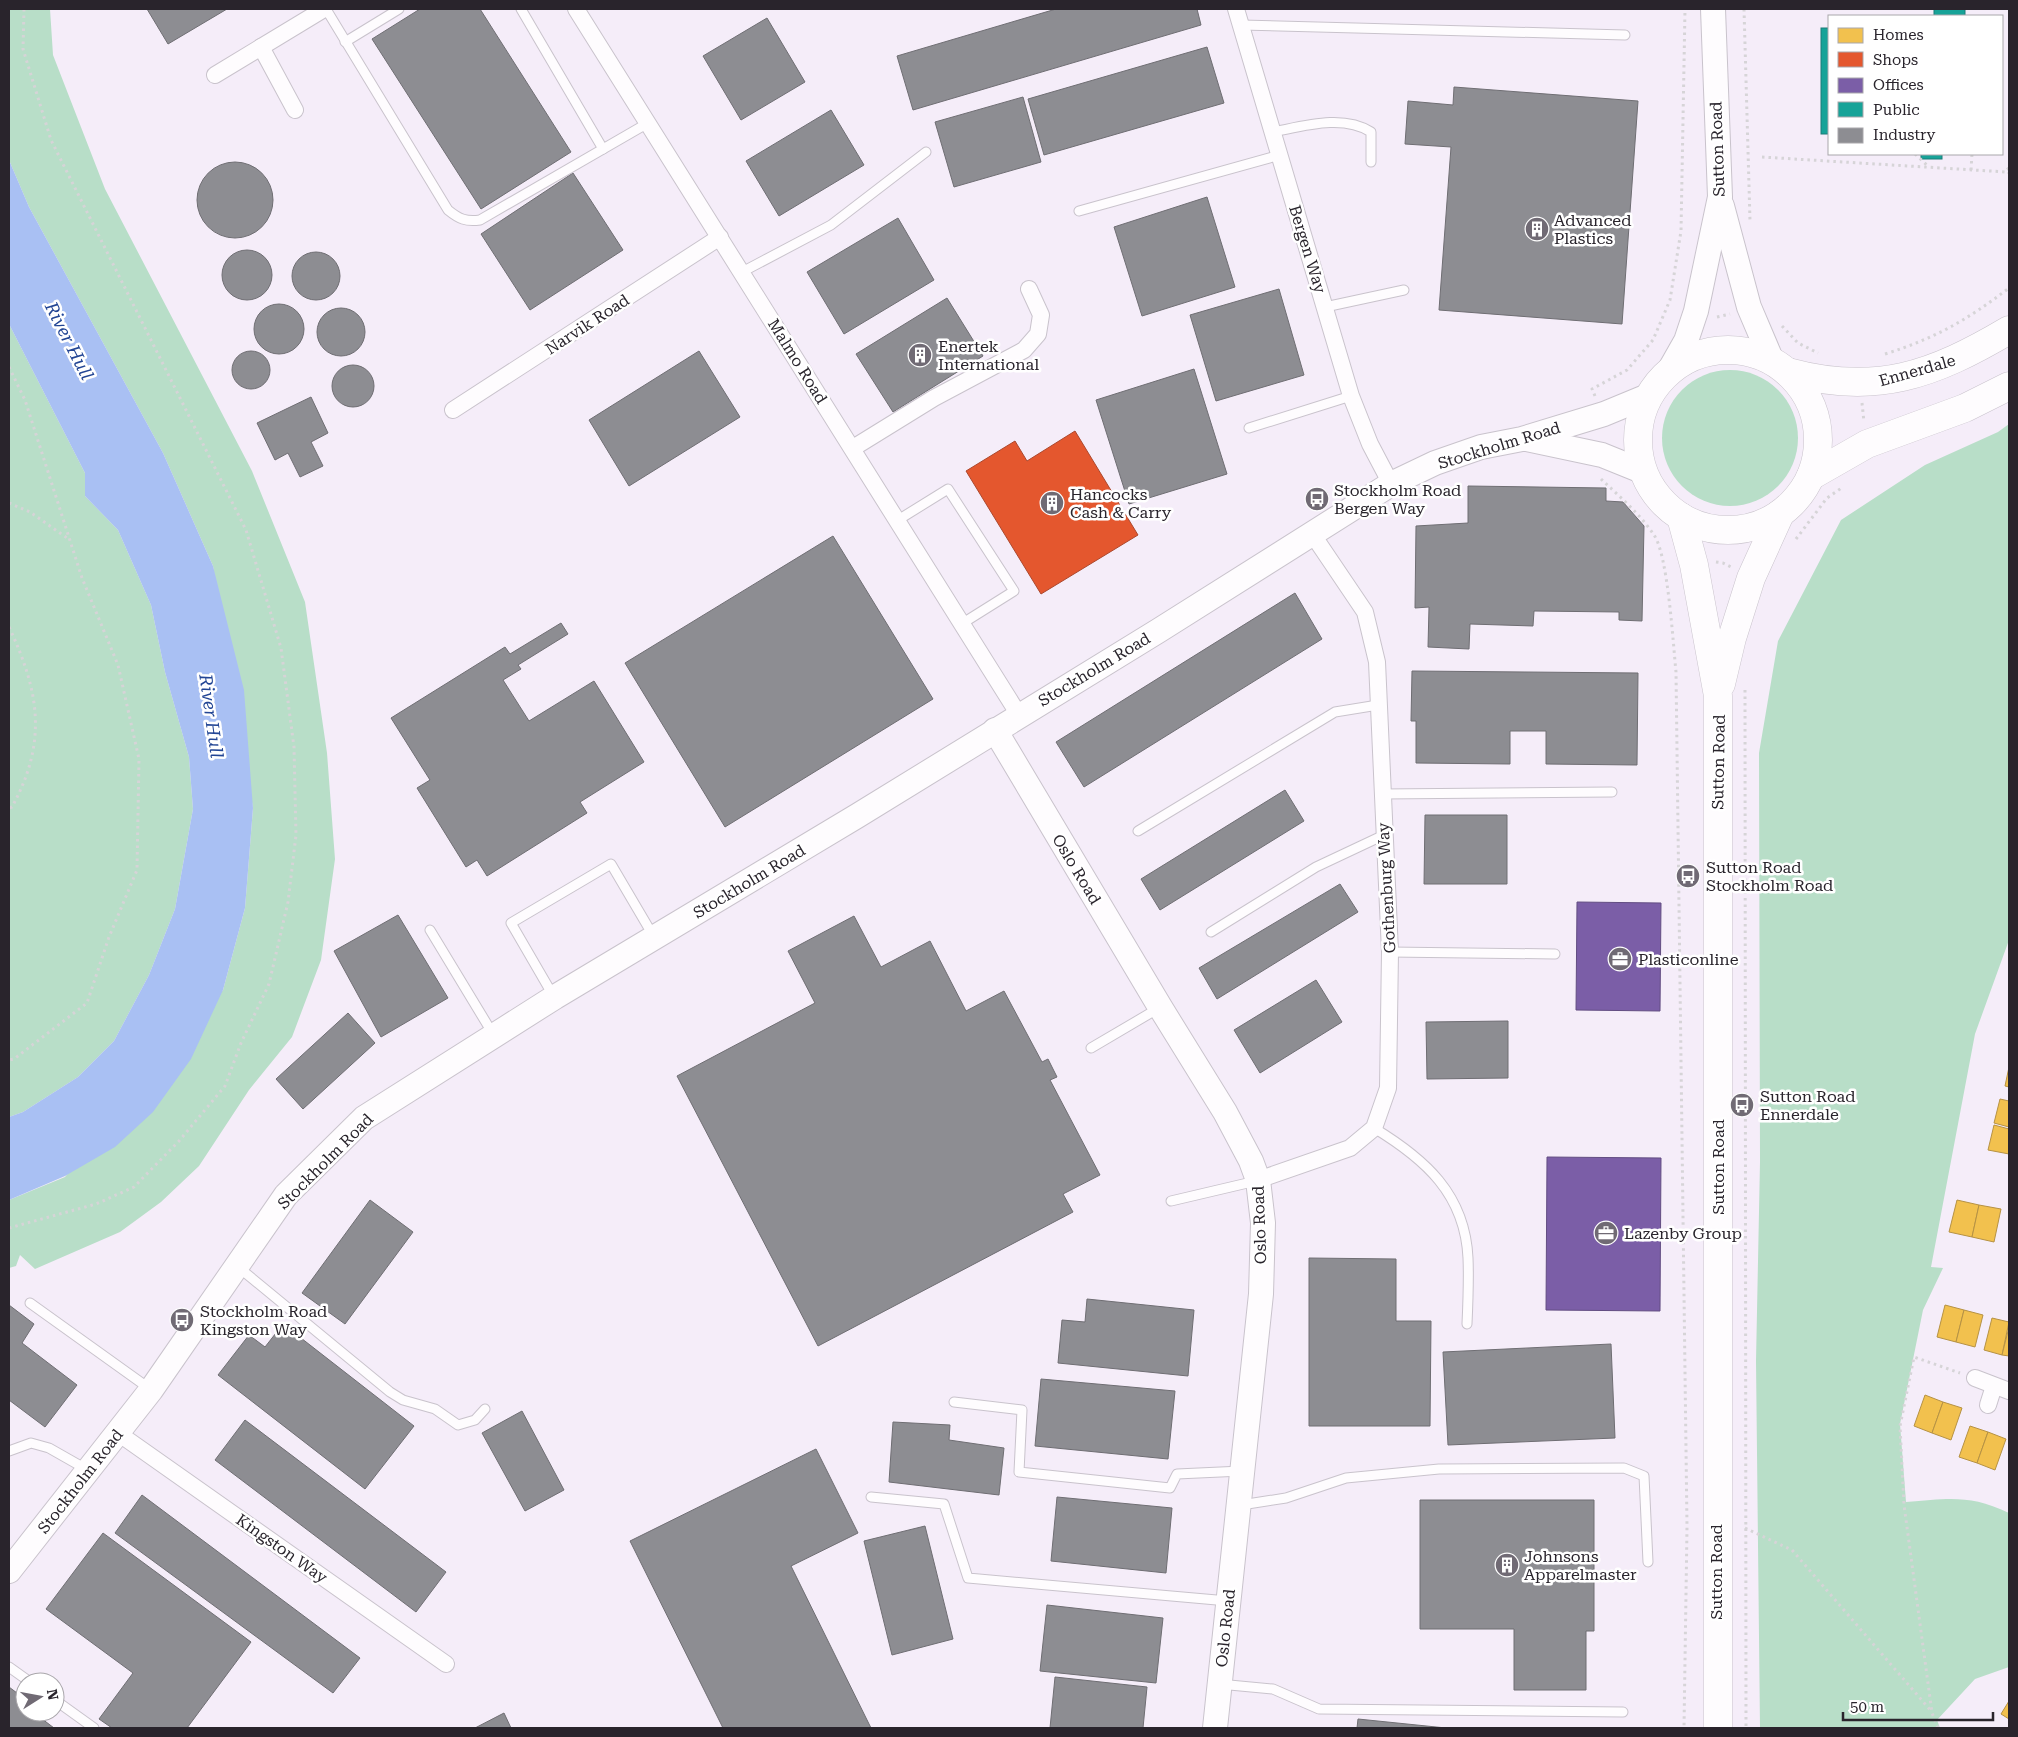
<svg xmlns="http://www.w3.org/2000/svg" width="2018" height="1737" viewBox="0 0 2018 1737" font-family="'Roboto Serif',serif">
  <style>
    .green { fill: #b8dec8 }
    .water { fill: #a9c0f3 }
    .homes { fill: #f2c14e; stroke: #b69244 }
    .shops { fill: #e4572e; stroke: #ac482d }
    .offices { fill: #7b5ea7; stroke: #624d82 }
    .public { fill: #17a398; stroke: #1c7d78 }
    .industry { fill: #8d8d92; stroke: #6f6e73 }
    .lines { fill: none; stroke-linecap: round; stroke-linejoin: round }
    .lane-casing { stroke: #c9c3cc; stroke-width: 11 }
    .street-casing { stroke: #c9c3cc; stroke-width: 18 }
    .secondary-casing { stroke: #c9c3cc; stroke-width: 26 }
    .highway-casing { stroke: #c9c3cc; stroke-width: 29 }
    .path { stroke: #d6d4d7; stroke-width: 3; stroke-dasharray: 2.5 4; stroke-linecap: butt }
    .lane { stroke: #fefcfe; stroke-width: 9 }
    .street { stroke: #fefcfe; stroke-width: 16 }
    .secondary { stroke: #fefcfe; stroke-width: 24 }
    .highway { stroke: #fefcfe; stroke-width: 28 }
    .labels { text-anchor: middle; stroke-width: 5; stroke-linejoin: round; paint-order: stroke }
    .street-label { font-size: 16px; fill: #29242c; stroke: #fff }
    .poi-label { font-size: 16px; fill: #29242c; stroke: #fff; text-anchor: start }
    .water-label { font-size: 18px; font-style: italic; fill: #224594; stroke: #fff }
  </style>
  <rect width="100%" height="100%" fill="#f5edf9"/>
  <g class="green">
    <path d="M 9,9 L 50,9 L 53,55 L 105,189 L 252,471 L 305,602 L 327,753 L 335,859 L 321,960 L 292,1037 L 249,1090 L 199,1166 L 161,1202 L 120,1232 L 35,1269 L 20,1255 L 16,1266 L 9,1268 L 9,1200 L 65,1177 L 223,990 L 245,908 L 253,808 L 213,566 L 163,453 L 29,207 L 9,160 Z"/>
    <path d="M 9,324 L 85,473 L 85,496 L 118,530 L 151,605 L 165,672 L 189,757 L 193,809 L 175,909 L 149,975 L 114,1041 L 78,1077 L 23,1112 L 9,1117 Z"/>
    <circle cx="1730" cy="438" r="68"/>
    <path d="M 2009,424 L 2009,940 L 1975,1034 L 1931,1267 L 1943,1268 L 1923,1310 L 1900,1424 L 1906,1502 C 1948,1499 1969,1494 2009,1513 L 2009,1667 L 1975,1679 L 1937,1720 L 1940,1728 L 1760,1728 L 1756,1361 L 1760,1162 L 1759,753 L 1778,641 L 1841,520 L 1925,465 L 1998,432 Z"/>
  </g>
  <path class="water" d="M 9,160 L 29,207 L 163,453 L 213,566 L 244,690 L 253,808 L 245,908 L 223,990 L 191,1059 L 153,1112 L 115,1147 L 65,1176 L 9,1200 L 9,1117 L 23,1112 L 78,1077 L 114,1041 L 149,975 L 175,909 L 193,809 L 189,757 L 165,672 L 151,605 L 118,530 L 85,496 L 85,473 L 9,324 Z"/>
  <g class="homes">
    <path d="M 2009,1067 L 2009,1087 L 2005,1086 Z"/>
    <path d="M 2000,1099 L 2009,1101 L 2009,1127 L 1994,1123 Z"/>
    <path d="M 1994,1125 L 2009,1129 L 2009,1154 L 1988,1150 Z"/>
    <path d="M 1957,1200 L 1979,1205 L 1972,1237 L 1949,1232 Z"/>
    <path d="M 1979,1205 L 2001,1209 L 1994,1242 L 1972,1237 Z"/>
    <path d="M 1945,1305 L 1964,1310 L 1956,1342 L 1937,1337 Z"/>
    <path d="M 1964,1310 L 1983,1315 L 1975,1347 L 1956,1342 Z"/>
    <path d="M 1992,1318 L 2009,1322 L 2002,1355 L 1984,1350 Z"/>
    <path d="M 2009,1327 L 2009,1356 L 2002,1355 Z"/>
    <path d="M 1925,1395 L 1943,1402 L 1932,1433 L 1914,1426 Z"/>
    <path d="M 1943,1402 L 1962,1408 L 1951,1440 L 1932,1433 Z"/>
    <path d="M 1970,1426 L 1988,1432 L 1977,1463 L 1959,1457 Z"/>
    <path d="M 1988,1432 L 2006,1439 L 1995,1470 L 1977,1463 Z"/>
    <path d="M 2009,1701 L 2009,1719 L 2001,1714 Z"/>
  </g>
  <path class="shops" d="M 1075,431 L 1138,535 L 1041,594 L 966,471 L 1015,441 L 1027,461 Z"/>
  <g class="offices">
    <path d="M 1577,902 L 1661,903 L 1660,1011 L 1576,1010 Z"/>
    <path d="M 1547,1157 L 1661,1158 L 1660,1311 L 1546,1310 Z"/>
  </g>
  <g class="public">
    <rect x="1934" y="9" width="31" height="7"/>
    <rect x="1821" y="28" width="8" height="106"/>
    <rect x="1921" y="154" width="21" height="5"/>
  </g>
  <g class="industry">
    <path d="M 147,9 L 227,9 L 168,44 Z"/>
    <path d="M 420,9 L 480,9 L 571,152 L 481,209 L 372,39 Z"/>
    <path d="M 1056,9 L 1197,9 L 1201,25 L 913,110 L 897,56 Z"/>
    <path d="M 767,18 L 805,82 L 741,120 L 703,56 Z"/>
    <path d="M 1207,47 L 1224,103 L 1044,155 L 1028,99 Z"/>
    <path d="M 1454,87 L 1638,101 L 1622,324 L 1439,310 L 1451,147 L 1405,144 L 1408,101 L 1453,105 Z"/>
    <path d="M 1023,97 L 1041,162 L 954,187 L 935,122 Z"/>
    <path d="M 831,110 L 864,165 L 779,216 L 746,161 Z"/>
    <circle cx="235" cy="200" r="38"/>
    <path d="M 573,173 L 623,250 L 530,310 L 481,234 Z"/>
    <path d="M 1207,197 L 1235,287 L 1142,316 L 1114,227 Z"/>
    <path d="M 898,218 L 934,280 L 844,334 L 807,272 Z"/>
    <circle cx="247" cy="275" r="25"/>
    <circle cx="316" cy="276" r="24"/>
    <path d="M 1279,289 L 1304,375 L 1216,401 L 1190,315 Z"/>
    <path d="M 947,298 L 983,356 L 893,412 L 856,354 Z"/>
    <circle cx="279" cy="329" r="25"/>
    <circle cx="341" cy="332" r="24"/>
    <path d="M 699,351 L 740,417 L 629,486 L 589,420 Z"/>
    <circle cx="251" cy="370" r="19"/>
    <circle cx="353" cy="386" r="21"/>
    <path d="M 1194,369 L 1227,474 L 1129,504 L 1096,400 Z"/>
    <path d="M 311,397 L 328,433 L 311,442 L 323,466 L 300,477 L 288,453 L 275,460 L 257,423 Z"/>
    <path d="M 1468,486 L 1606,488 L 1606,501 L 1623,502 L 1644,526 L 1642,621 L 1619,620 L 1619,612 L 1534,611 L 1533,626 L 1470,624 L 1469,649 L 1428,647 L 1429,607 L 1415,608 L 1416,526 L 1468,523 Z"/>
    <path d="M 833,536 L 933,699 L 725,827 L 625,663 Z"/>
    <path d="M 1295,593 L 1322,639 L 1084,787 L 1056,742 Z"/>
    <path d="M 561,623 L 568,634 L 518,665 L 521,669 L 503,680 L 529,721 L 594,681 L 644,762 L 580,802 L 587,813 L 487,876 L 477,860 L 466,867 L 417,788 L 430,780 L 391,718 L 505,647 L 510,654 Z"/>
    <path d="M 1412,671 L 1638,673 L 1637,765 L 1546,764 L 1546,731 L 1510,731 L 1510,764 L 1416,763 L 1416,721 L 1411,721 Z"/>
    <path d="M 1285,790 L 1304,821 L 1160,910 L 1141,879 Z"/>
    <path d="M 1425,815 L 1507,815 L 1507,884 L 1424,884 Z"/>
    <path d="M 1340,884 L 1358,912 L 1217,999 L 1199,968 Z"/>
    <path d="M 398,915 L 448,998 L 381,1037 L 334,951 Z"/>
    <path d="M 854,916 L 881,967 L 930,941 L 966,1011 L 1004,991 L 1042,1062 L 1048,1059 L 1057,1077 L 1050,1080 L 1100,1175 L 1063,1194 L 1073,1212 L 818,1346 L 677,1076 L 815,1003 L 788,951 Z"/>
    <path d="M 1316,980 L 1342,1022 L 1260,1073 L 1234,1030 Z"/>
    <path d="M 348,1013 L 375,1043 L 303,1109 L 276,1079 Z"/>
    <path d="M 1508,1021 L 1508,1078 L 1427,1079 L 1426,1022 Z"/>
    <path d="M 370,1200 L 413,1232 L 345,1324 L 302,1293 Z"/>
    <path d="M 1309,1258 L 1396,1259 L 1396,1321 L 1431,1321 L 1430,1426 L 1309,1426 Z"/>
    <path d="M 1087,1299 L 1194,1310 L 1188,1376 L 1058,1363 L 1062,1320 L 1085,1322 Z"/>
    <path d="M 9,1305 L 34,1324 L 22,1343 L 77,1385 L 45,1427 L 9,1400 Z"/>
    <path d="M 283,1324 L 414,1426 L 365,1489 L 218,1375 L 249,1335 L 265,1347 Z"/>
    <path d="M 1611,1344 L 1615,1438 L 1448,1445 L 1443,1352 Z"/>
    <path d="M 1041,1379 L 1175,1391 L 1168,1459 L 1035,1446 Z"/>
    <path d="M 522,1411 L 564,1490 L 525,1511 L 482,1433 Z"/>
    <path d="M 245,1420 L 446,1572 L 416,1612 L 215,1460 Z"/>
    <path d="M 893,1422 L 950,1425 L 949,1440 L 1004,1448 L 999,1495 L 889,1482 Z"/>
    <path d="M 816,1449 L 858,1533 L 791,1566 L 871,1728 L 723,1728 L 630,1541 Z"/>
    <path d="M 142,1495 L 360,1658 L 333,1693 L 115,1533 Z"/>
    <path d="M 1057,1497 L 1172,1508 L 1166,1573 L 1051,1561 Z"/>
    <path d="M 1420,1500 L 1594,1500 L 1594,1631 L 1586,1631 L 1586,1690 L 1514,1690 L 1514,1629 L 1420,1629 Z"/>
    <path d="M 925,1526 L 953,1639 L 892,1655 L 864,1541 Z"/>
    <path d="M 103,1533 L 251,1642 L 187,1728 L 112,1728 L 99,1719 L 133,1673 L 46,1609 Z"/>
    <path d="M 1047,1605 L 1163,1618 L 1156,1683 L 1040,1671 Z"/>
    <path d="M 1055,1677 L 1147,1687 L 1143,1728 L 1050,1728 Z"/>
    <path d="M 9,1687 L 25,1699 L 23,1704 L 25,1712 L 33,1712 L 54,1728 L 9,1728 Z"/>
    <path d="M 504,1713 L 511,1728 L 475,1728 Z"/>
    <path d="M 1358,1719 L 1446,1728 L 1357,1728 Z"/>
  </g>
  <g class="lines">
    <g class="lane-casing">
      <g id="lane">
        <path d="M 326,9 L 448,210 C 459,219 466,222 480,220 L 648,123"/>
        <path d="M 521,9 L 603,149"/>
        <path d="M 1241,25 L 1625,35"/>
        <path d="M 345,42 L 399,9"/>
        <path d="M 1273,132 C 1304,126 1343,114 1371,132 L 1371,162"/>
        <path d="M 1079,211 L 1280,155"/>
        <path d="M 742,272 L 831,225 L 926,152"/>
        <path d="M 1325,307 L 1404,290"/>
        <path d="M 1249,428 L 1351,396"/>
        <path d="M 898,520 L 948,489 L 1014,591 L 963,623"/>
        <path d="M 1382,794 L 1612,792"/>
        <path d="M 1138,831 L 1335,712 L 1378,705"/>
        <path d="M 430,930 L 493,1034"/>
        <path d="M 1211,932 L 1316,867 L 1384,835"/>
        <path d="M 1390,952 L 1555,954"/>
        <path d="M 554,997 L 511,923 L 611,864 L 654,937"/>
        <path d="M 1091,1048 L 1159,1008"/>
        <path d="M 1374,1128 C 1425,1159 1465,1194 1468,1258 C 1469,1280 1468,1302 1467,1324"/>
        <path d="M 1171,1201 L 1256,1181"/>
        <path d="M 237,1266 L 390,1392 L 403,1400 L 435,1409 L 458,1425 L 475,1420 L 485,1409"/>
        <path d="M 30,1303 L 150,1389"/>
        <path d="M 954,1402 L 1022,1410 L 1019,1472 L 1170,1488 L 1177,1474 L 1242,1471"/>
        <path d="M 9,1451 L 31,1443 L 49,1448 L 86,1469"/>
        <path d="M 871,1497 L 944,1504 L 968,1578 L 1228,1601"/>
        <path d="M 1241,1505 L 1286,1498 L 1346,1478 L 1439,1469 L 1624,1468 L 1644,1476 L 1648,1562"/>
        <path d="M 9,1667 L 30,1682"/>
        <path d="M 1219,1684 L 1273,1689 L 1319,1709 L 1623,1712"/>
        <path d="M 55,1700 L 94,1728"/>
      </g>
    </g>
    <g class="street-casing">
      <g id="street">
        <path d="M 576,9 L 1019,715"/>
        <path d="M 1236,9 L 1351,396 L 1370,444 L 1391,484"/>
        <path d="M 261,47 L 295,110"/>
        <path d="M 215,75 L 324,9"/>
        <path d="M 453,410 L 720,237"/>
        <path d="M 853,448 L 934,398 L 1024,350 L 1038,334 L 1041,315 L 1029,289"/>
        <path d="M 1258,1180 L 1350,1148 L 1374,1128 L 1388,1088 L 1390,952 L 1377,662 L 1365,612 L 1313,535"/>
        <path d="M 1975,1378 L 2009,1391"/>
        <path d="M 1988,1405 L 1994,1386"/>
        <path d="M 118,1433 L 446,1664"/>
      </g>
    </g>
    <g class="secondary-casing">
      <g id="secondary">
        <path d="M 1722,206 L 1749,307 L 1772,361"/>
        <path d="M 1669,371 L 1686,341 L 1696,311 L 1720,197 L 1713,9"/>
        <path d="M 1526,439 L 1602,455 L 1644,472"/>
        <path d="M 995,730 L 1160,1007 L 1225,1112 L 1251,1161 L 1258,1180 L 1263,1223 L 1261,1294 L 1215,1728"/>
        <path d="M 9,1571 L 151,1390 L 286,1195 L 364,1118 L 555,997 L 857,816 L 1158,631 L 1391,484 L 1435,463 L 1481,447 L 1522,439 L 1604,414 L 1650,395"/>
      </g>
    </g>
    <g class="highway-casing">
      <g id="highway">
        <circle cx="1728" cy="440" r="90"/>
        <path d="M 1788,372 C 1876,396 1933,375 2009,330"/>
        <path d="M 1811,476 L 1867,444 L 1965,408 L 2009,386"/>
        <path d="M 1681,517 L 1694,565 L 1718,696 L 1718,1728"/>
        <path d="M 1721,684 L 1732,638 L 1751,578 L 1780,514"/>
      </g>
    </g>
    <g class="path">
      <path d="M 1744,9 L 1750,221"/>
      <path d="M 1915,154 L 1929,167"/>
      <path d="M 1762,157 L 2006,172"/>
      <path d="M 2009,168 L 2006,170 L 2009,173"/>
      <path d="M 1971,170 L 1972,154"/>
      <path d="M 1717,317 L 1730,314"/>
      <path d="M 1782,326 L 1798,343 L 1818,353"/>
      <path d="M 1885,354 C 1936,338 1967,320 2009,288"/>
      <path d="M 9,367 L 25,400 L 82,578 L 118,665 L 139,759 L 137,870 L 109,937 L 87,1003 L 14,1059 L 9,1060"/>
      <path d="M 1595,396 L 1592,389 L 1627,370 L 1653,340 L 1670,300 L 1681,231 L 1685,9"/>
      <path d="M 1862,403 L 1864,422"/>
      <path d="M 1601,479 C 1619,496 1640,514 1654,535 C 1668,555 1673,643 1676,672 L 1687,1527 L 1684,1728"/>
      <path d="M 9,503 L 30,512 L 70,540"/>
      <path d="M 1796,539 L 1827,498 L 1843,487"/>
      <path d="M 1716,562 L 1723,563 L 1731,567"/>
      <path d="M 9,627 C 39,691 48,741 12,807 L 9,808"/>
      <path d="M 1745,690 L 1746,1728"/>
      <path d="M 9,1228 L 96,1204 L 134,1187 L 179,1141 L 225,1086 L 241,1043 L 269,984 L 288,902 L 296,835 L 294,747 L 281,648 L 246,530 L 51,140 L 23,49 L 24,9"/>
      <path d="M 1745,1528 L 1792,1550 L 1932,1712"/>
      <path d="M 1938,1728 L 1932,1713 L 1904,1505 L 1900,1426 L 1914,1357 L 1960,1373"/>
    </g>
    <use href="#lane" class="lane"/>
    <use href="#street" class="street"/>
    <use href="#secondary" class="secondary"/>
    <use href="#highway" class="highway"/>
  </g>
  <defs>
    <g id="building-disc" transform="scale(1.25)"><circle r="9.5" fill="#706a74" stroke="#fff"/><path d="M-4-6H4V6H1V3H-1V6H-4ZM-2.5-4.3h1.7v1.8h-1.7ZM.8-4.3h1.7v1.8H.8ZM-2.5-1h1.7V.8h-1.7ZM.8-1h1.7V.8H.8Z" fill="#fff"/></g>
    <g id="bus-disc" transform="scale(1.25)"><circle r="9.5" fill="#706a74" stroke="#fff"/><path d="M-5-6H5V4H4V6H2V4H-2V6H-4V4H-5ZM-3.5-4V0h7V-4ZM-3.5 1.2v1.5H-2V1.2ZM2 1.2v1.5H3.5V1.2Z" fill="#fff"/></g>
    <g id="office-disc" transform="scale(1.25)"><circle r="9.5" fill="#706a74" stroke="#fff"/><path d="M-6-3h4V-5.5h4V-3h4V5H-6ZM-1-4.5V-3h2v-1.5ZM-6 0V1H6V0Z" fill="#fff"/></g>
  </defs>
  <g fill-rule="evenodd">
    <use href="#building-disc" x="1537" y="229"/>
    <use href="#building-disc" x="920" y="355"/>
    <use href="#bus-disc" x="1317" y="499"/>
    <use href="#building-disc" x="1052" y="503"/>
    <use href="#bus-disc" x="1688" y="876"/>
    <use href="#office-disc" x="1620" y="959"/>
    <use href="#bus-disc" x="1742" y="1105"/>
    <use href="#office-disc" x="1606" y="1233"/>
    <use href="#bus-disc" x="182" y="1320"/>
    <use href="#building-disc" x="1507" y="1565"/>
  </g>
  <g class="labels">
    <g class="street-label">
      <text transform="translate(1717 149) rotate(-92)" y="6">Sutton Road</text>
      <text transform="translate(1308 249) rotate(73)" y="6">Bergen Way</text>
      <text transform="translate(587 324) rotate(-33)" y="6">Narvik Road</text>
      <text transform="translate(798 361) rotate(58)" y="6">Malmo Road</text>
      <text transform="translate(1917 370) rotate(-16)" y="6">Ennerdale</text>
      <text transform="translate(1499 445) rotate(-17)" y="6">Stockholm Road</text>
      <text transform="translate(1094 669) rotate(-31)" y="6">Stockholm Road</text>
      <text transform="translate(1718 762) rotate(-89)" y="6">Sutton Road</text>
      <text transform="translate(1077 869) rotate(59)" y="6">Oslo Road</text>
      <text transform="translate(749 881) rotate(-31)" y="6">Stockholm Road</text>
      <text transform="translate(1386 888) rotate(-93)" y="6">Gothenburg Way</text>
      <text transform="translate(325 1161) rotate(-45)" y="6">Stockholm Road</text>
      <text transform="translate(1718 1167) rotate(-90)" y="6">Sutton Road</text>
      <text transform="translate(1259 1225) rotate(-92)" y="6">Oslo Road</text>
      <text transform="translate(80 1481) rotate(-52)" y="6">Stockholm Road</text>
      <text transform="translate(282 1548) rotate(35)" y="6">Kingston Way</text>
      <text transform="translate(1716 1572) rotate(-90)" y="6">Sutton Road</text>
      <text transform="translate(1225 1628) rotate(-84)" y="6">Oslo Road</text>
    </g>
    <g class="poi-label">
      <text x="1554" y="226">Advanced<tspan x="1554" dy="18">Plastics</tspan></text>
      <text x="938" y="352">Enertek<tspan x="938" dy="18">International</tspan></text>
      <text x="1334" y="496">Stockholm Road<tspan x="1334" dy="18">Bergen Way</tspan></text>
      <text x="1070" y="500">Hancocks<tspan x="1070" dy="18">Cash &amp; Carry</tspan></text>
      <text x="1706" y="873">Sutton Road<tspan x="1706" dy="18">Stockholm Road</tspan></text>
      <text x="1638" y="965">Plasticonline</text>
      <text x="1760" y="1102">Sutton Road<tspan x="1760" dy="18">Ennerdale</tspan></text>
      <text x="1624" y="1239">Lazenby Group</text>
      <text x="200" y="1317">Stockholm Road<tspan x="200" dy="18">Kingston Way</tspan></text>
      <text x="1524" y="1562">Johnsons<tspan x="1524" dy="18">Apparelmaster</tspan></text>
    </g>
    <g class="water-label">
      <text transform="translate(69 341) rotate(63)" y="6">River Hull</text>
      <text transform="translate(211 716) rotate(82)" y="6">River Hull</text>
    </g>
  </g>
  <rect width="2018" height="1737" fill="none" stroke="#29242c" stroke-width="20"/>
  <rect x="1828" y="15" width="175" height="140" fill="#ffffff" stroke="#a9a7ab"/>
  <rect x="1838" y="28" width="25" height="15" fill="#f2c14e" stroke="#a9a7ab"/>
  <text x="1873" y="40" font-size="15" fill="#29242c">Homes</text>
  <rect x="1838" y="52" width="25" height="15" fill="#e4572e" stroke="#a9a7ab"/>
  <text x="1873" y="65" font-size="15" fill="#29242c">Shops</text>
  <rect x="1838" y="78" width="25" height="15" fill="#7b5ea7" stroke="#a9a7ab"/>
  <text x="1873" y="90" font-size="15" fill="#29242c">Offices</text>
  <rect x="1838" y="102" width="25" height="15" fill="#17a398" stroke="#a9a7ab"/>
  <text x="1873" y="115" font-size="15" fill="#29242c">Public</text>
  <rect x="1838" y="128" width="25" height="15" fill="#8d8d92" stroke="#a9a7ab"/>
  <text x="1873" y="140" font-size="15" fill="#29242c">Industry</text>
  <g transform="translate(40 1697) rotate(79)"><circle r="24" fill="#ffffff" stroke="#a9a7ab"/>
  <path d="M0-4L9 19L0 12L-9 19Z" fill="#706a74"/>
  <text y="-8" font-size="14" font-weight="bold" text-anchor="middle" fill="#29242c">N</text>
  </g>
  <path d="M1843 1712v8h150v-8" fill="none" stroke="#29242c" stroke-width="2.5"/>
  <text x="1850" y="1712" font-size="15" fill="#29242c" stroke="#ffffff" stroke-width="4" paint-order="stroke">50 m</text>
</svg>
